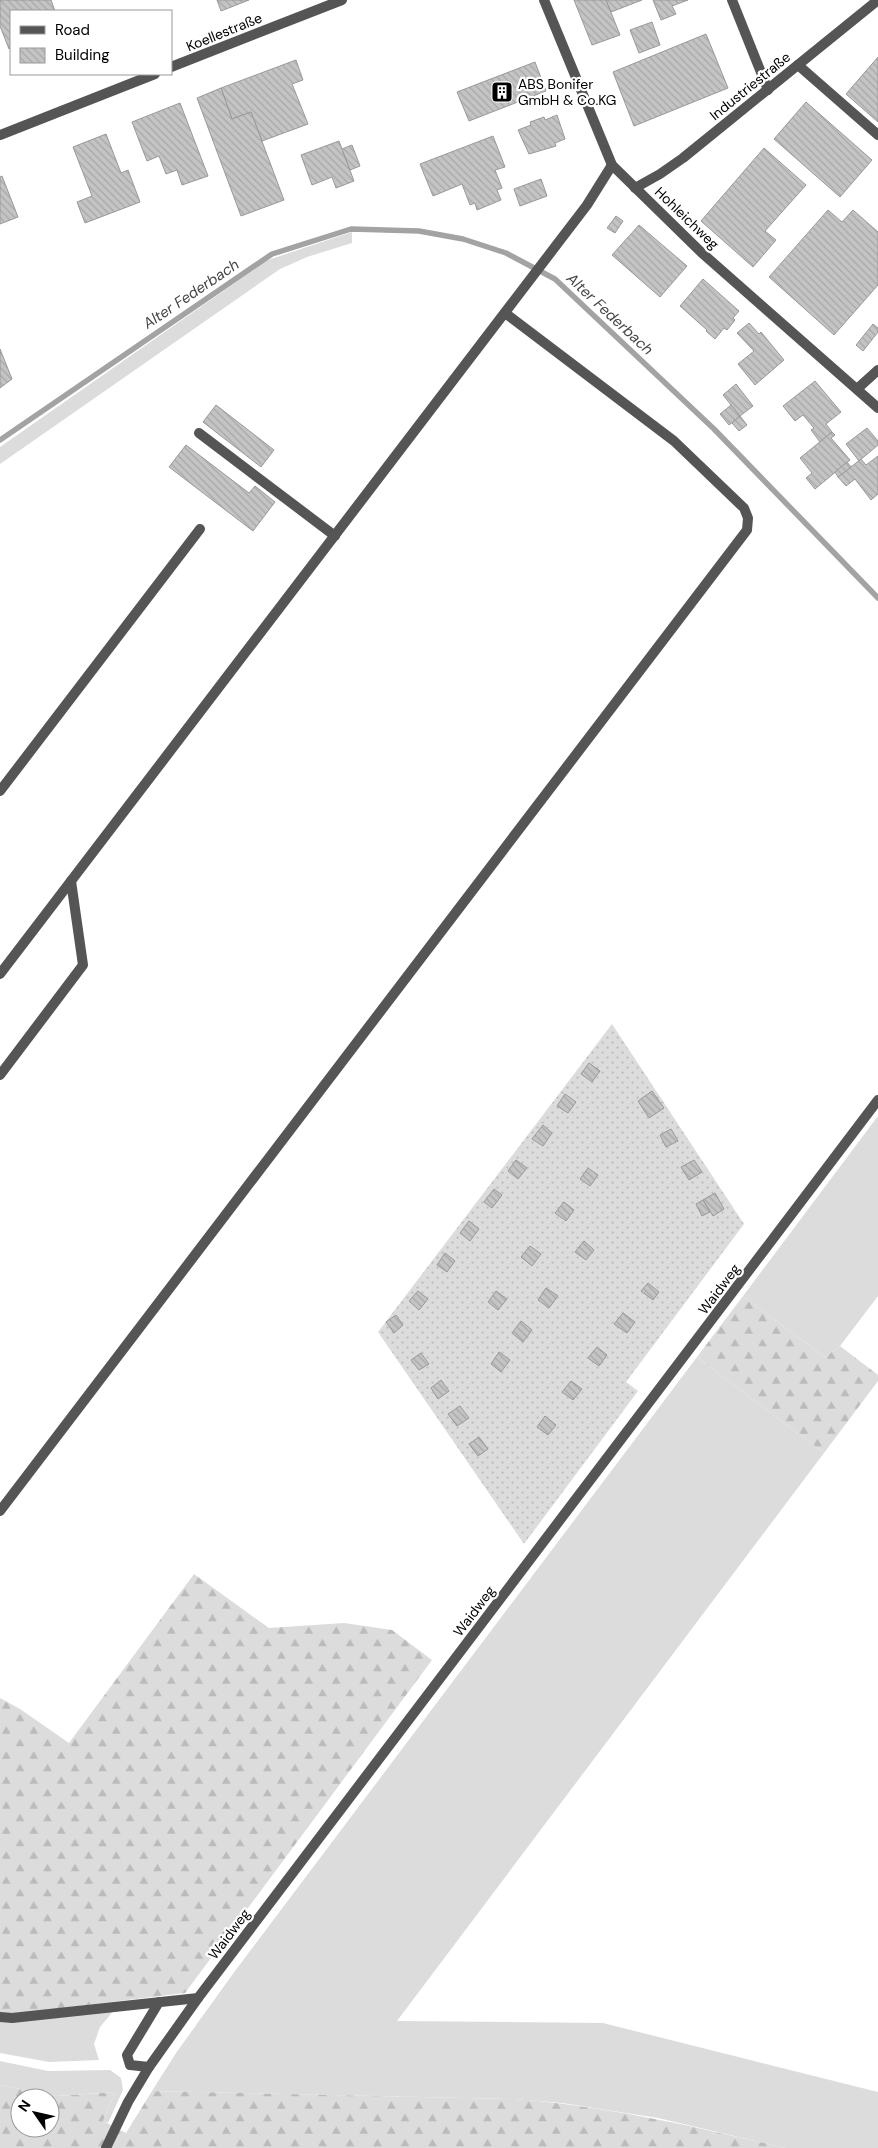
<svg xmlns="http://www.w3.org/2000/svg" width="878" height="2148" viewBox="0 0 878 2148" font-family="'DM Sans',sans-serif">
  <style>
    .grass { fill: #dcdcdc }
    .forest { fill: url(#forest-firs); fill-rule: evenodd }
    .garden { fill: url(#garden-dots) }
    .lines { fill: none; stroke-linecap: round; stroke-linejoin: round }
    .stream { stroke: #a3a3a3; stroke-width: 5.5 }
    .building { fill: url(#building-back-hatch); stroke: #999 }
    .lane { stroke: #555; stroke-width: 10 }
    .street { stroke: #555; stroke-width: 10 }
    .labels { text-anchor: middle; stroke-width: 4.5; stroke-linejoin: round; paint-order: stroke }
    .street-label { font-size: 14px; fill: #000; stroke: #fff }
    .poi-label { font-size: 14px; fill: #000; stroke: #fff; text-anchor: start }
    .water-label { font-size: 15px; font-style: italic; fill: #444; stroke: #fff }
  </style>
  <defs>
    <pattern id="forest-firs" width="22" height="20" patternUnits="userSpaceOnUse" patternTransform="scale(1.25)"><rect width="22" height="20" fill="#dcdcdc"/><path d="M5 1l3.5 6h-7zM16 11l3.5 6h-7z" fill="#bbb"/></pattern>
    <pattern id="garden-dots" width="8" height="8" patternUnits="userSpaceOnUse" patternTransform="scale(1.25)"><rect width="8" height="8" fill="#dcdcdc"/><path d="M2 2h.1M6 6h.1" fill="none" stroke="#bbb" stroke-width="1.8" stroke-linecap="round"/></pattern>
    <pattern id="building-back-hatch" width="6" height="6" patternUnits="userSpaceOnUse" patternTransform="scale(1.25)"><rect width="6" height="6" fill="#c4c4c4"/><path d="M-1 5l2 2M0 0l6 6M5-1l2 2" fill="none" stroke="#a7a7a7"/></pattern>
  </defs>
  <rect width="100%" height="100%" fill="#fff"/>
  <g class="grass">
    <path d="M 352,232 L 352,243 L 307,257 L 280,269 L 0,464 L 0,447 L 268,260 Z"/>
    <path d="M 878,1116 L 878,1296 L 840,1346 L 825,1357 L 743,1296 Z"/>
    <path d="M 697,1357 L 824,1453 L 397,2021 L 603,2023 L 878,2092 L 878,2148 L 785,2148 L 658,2118 L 562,2103 L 515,2099 L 152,2091 L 176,2053 L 235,1971 Z"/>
    <path d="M 115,2009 L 100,2027 L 94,2044 L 99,2060 L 49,2062 L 0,2053 L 0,2022 Z"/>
    <path d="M 0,2061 L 48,2071 L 110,2070 L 121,2078 L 123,2090 L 108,2123 L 103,2121 L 115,2092 L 56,2096 L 0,2085 Z"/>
  </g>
  <g class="forest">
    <path d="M 743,1296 L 825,1357 L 840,1346 L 878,1375 L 878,1381 L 824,1453 L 697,1357 Z"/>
    <path d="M 194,1574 L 269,1628 L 344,1623 L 392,1630 L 432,1660 L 185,1993 L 13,2014 L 0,2014 L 0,1698 L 20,1709 L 69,1743 Z"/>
    <path d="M 0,2085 L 57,2096 L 115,2092 L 103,2121 L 126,2133 L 152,2091 L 515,2099 C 607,2106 696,2127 785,2148 L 0,2148 ZM 20,2098 L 50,2098 L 50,2128 L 20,2128 Z"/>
  </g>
  <path class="garden" d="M 612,1024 L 744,1224 L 626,1382 L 638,1391 L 524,1544 L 378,1332 Z"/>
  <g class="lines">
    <path class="stream" d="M 0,440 L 272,254 L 351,229 L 419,231 L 463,239 L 506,253 L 555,279 L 714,429 L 878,598"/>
  </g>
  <g class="building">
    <path d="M 0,0 L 51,0 L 55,11 L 11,11 L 11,48 L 9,49 L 0,26 Z"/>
    <path d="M 217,0 L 249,0 L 221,11 Z"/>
    <path d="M 574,0 L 606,0 L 620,35 L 592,45 Z"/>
    <path d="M 606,0 L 642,0 L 611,12 Z"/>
    <path d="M 653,0 L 688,0 L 672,6 L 676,14 L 661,20 Z"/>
    <path d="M 652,22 L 660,45 L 639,53 L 630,30 Z"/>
    <path d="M 706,34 L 728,88 L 634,126 L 613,72 Z"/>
    <path d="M 878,57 L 878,122 L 846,94 Z"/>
    <path d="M 296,60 L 303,80 L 292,84 L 308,124 L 262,141 L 251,112 L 232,119 L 221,88 Z"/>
    <path d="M 535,62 L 546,91 L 469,121 L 457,92 Z"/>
    <path d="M 221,88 L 232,119 L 251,112 L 284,200 L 241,216 L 197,98 Z"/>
    <path d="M 806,102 L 872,160 L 840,197 L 774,139 Z"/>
    <path d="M 180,103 L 208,176 L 182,185 L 177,170 L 166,174 L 159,156 L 147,161 L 132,122 Z"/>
    <path d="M 557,115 L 565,139 L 555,143 L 556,146 L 529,154 L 518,130 L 531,125 L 530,122 L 544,117 L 545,120 Z"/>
    <path d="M 106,134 L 121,173 L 128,170 L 140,202 L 85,223 L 77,202 L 92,196 L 73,147 Z"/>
    <path d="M 493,136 L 505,167 L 495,170 L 502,188 L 497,190 L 501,200 L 477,210 L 475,203 L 470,205 L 462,184 L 433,196 L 420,164 Z"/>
    <path d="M 339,141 L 354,181 L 336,188 L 332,177 L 312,185 L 301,155 Z"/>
    <path d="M 352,145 L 360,166 L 350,170 L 342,149 Z"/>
    <path d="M 764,148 L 806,185 L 765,231 L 776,240 L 753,267 L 701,221 Z"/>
    <path d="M 2,176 L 18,217 L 0,224 L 0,177 Z"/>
    <path d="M 541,179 L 547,196 L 520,206 L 514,189 Z"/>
    <path d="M 828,210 L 842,222 L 853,210 L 878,232 L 878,285 L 834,335 L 769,277 Z"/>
    <path d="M 616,216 L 623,221 L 615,233 L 607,228 Z"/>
    <path d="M 639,225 L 687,266 L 660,297 L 612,255 Z"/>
    <path d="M 703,279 L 739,311 L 733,318 L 735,320 L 727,330 L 724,328 L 715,339 L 706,331 L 707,330 L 680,306 Z"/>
    <path d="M 749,323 L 759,334 L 761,332 L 784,360 L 755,385 L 738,364 L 754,351 L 737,333 Z"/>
    <path d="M 873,324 L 878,328 L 878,332 L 863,351 L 856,345 Z"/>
    <path d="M 0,349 L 12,379 L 0,388 Z"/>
    <path d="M 815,381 L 841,412 L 826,424 L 832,432 L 820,442 L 811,430 L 814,428 L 803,415 L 795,421 L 783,406 Z"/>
    <path d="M 736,384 L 753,406 L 740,416 L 723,395 Z"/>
    <path d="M 216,405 L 274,450 L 261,467 L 203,422 Z"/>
    <path d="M 731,405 L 740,416 L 729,425 L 720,414 Z"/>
    <path d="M 740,416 L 747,425 L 739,431 L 732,423 Z"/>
    <path d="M 867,428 L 878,441 L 878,445 L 859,461 L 846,444 Z"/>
    <path d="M 832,432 L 835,435 L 831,438 L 850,460 L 815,489 L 806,478 L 812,473 L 800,458 Z"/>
    <path d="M 186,445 L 249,493 L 255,486 L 275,502 L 253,531 L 169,467 Z"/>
    <path d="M 878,456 L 878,494 L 871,500 L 855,479 L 846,486 L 838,477 L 861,459 L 866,465 Z"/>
    <path d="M 847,462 L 851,467 L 838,477 L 835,472 Z"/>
    <path d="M 589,1063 L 600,1071 L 592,1082 L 581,1074 Z"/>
    <path d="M 652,1091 L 664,1108 L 649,1118 L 638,1101 Z"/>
    <path d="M 565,1094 L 576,1102 L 568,1113 L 557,1106 Z"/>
    <path d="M 543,1125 L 552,1133 L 543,1146 L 532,1139 Z"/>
    <path d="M 671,1129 L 678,1141 L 666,1147 L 660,1135 Z"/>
    <path d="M 516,1160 L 527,1168 L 518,1179 L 508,1171 Z"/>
    <path d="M 694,1160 L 702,1172 L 689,1180 L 681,1167 Z"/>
    <path d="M 588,1168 L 598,1175 L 590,1186 L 580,1179 Z"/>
    <path d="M 494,1189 L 502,1195 L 492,1208 L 484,1202 Z"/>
    <path d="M 715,1193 L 724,1209 L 713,1216 L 703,1200 Z"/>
    <path d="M 703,1200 L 710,1212 L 702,1216 L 696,1204 Z"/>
    <path d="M 564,1202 L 574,1210 L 566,1221 L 555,1213 Z"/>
    <path d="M 469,1221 L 479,1229 L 470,1241 L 460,1233 Z"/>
    <path d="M 584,1241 L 594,1250 L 586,1260 L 575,1252 Z"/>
    <path d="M 530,1246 L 541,1254 L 532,1266 L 521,1257 Z"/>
    <path d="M 445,1253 L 455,1261 L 447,1272 L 437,1265 Z"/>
    <path d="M 648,1283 L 659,1292 L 653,1300 L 641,1291 Z"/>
    <path d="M 546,1288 L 558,1296 L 549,1308 L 538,1300 Z"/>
    <path d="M 418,1291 L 428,1299 L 419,1310 L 409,1301 Z"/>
    <path d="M 496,1291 L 507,1299 L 498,1310 L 488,1302 Z"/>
    <path d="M 623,1313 L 635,1322 L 627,1333 L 614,1324 Z"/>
    <path d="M 396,1315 L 403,1325 L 394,1333 L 386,1322 Z"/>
    <path d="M 521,1321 L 532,1330 L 523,1342 L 512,1333 Z"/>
    <path d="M 597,1347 L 607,1355 L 599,1366 L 588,1358 Z"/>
    <path d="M 499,1352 L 510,1360 L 501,1372 L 491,1364 Z"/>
    <path d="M 421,1353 L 429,1364 L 419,1370 L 411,1360 Z"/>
    <path d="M 441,1380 L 449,1391 L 438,1399 L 431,1388 Z"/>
    <path d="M 571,1381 L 582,1389 L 573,1400 L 562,1392 Z"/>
    <path d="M 460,1406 L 469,1418 L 457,1426 L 448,1414 Z"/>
    <path d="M 545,1416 L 556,1425 L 548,1435 L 537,1427 Z"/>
    <path d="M 479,1437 L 488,1449 L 478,1456 L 469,1444 Z"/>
  </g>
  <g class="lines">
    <g class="lane">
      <path d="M 732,0 L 768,90"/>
      <path d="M 798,65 L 878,135"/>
      <path d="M 199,433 L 335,536"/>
      <path d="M 0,791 L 200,529"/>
      <path d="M 0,974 L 561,239 L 587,205 L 612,165"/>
      <path d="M 0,1075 L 83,965 L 71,881"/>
      <path d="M 0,1511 L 747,530 L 748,518 L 744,508 L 674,441 L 505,313"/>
      <path d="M 0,2017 L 12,2018 L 198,1998 L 878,1100"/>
      <path d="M 106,2148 L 128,2102 L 149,2067 L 130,2065 L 127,2055 L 159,2002"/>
    </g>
    <g class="street">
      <path d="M 544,0 L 612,165 L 702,253 L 878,408"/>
      <path d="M 171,67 L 342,0"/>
      <path d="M 0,135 L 155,74"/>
      <path d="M 635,188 L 660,174 L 683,158 L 878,0"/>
      <path d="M 857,389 L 878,370"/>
      <path d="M 149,2067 L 198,1998"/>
    </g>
  </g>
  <defs>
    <g id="building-square" transform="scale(1.125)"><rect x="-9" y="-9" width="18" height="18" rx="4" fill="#000" stroke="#fff"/><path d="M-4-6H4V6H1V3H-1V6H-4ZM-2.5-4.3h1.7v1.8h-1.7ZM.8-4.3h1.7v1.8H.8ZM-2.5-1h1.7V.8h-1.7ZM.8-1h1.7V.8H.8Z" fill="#fff"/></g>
  </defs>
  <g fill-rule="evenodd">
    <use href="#building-square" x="502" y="92"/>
  </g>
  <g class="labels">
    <g class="street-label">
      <text transform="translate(224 32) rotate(-22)" y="5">Koellestraße</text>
      <text transform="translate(750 86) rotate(-39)" y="5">Industriestraße</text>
      <text transform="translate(687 218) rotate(44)" y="5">Hohleichweg</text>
      <text transform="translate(719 1289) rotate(-53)" y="5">Waidweg</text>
      <text transform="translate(474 1611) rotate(-53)" y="5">Waidweg</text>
      <text transform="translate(229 1934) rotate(-53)" y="5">Waidweg</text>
    </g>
    <g class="poi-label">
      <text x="518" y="89">ABS Bonifer<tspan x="518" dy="16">GmbH &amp; Co.KG</tspan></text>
    </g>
    <g class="water-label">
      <text transform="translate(191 294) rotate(-34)" y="5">Alter Federbach</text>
      <text transform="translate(610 314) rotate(43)" y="5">Alter Federbach</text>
    </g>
  </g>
  <rect x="10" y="10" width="162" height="65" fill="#ffffff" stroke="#999999"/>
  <rect x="20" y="26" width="25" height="8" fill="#555555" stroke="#999999"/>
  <text x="55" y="35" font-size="15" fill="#000000">Road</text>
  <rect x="20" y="48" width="25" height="15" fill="url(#building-back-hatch)" stroke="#999999"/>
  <text x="55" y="60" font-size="15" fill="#000000">Building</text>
  <g transform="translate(35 2113) rotate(304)"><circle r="24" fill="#ffffff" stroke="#999999"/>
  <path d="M0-4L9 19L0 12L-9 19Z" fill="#000000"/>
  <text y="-8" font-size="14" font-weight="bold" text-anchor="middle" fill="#000000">N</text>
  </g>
</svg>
